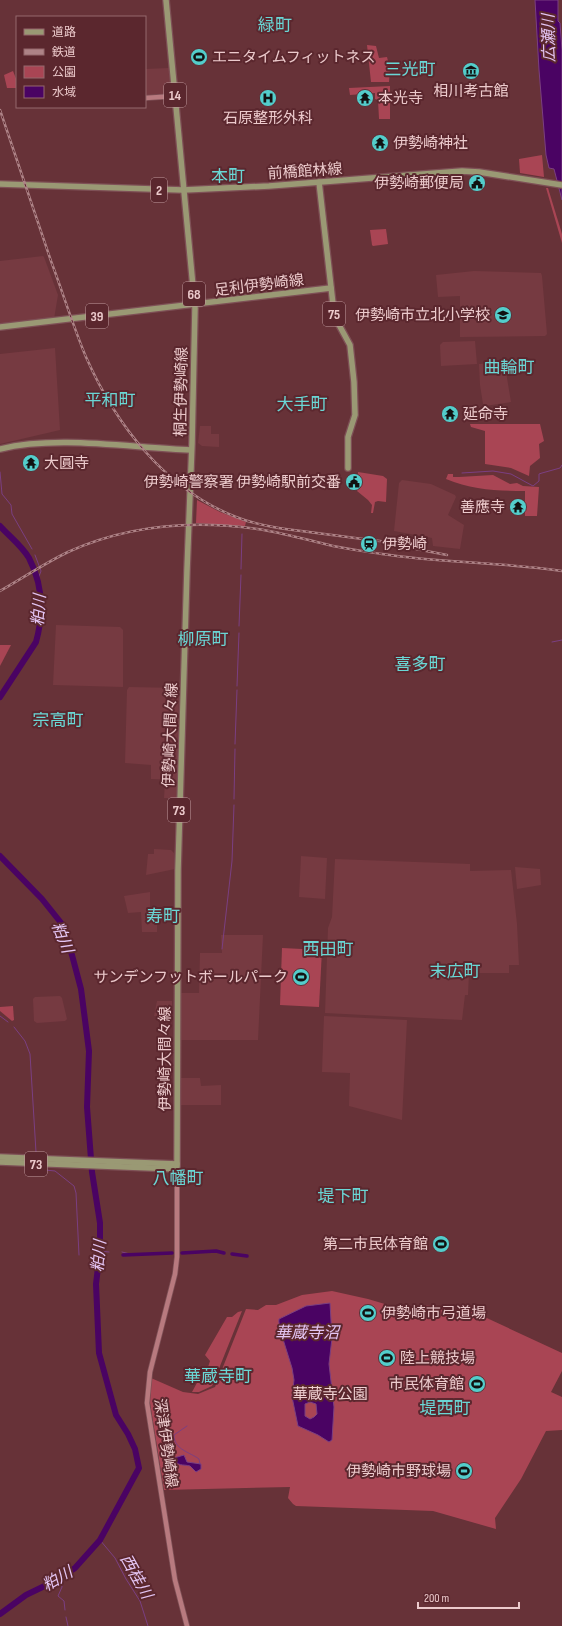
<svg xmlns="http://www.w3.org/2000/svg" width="562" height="1626" viewBox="0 0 562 1626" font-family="'Sofia Sans Condensed','Noto Sans JP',sans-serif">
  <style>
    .built { fill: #763a41 }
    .green { fill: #a94554 }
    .water { fill: #4a0363; stroke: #7b3f82; fill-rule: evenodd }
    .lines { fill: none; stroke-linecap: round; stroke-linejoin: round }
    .stream { stroke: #7b3f82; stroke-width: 1 }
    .canal { stroke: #4a0363; stroke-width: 3.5 }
    .river { stroke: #4a0363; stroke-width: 6 }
    .secondary-casing { stroke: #7e5056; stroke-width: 6 }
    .primary-casing { stroke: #7e5056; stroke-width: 8 }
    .secondary { stroke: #b87a7f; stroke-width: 4.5 }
    .primary { stroke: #9a9974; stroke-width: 5.5 }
    .rail-casing { stroke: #ae8387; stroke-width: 2.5 }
    .rail { stroke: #5b272e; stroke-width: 1; stroke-dasharray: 3; stroke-linecap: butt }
    .labels { text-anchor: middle; stroke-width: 4; stroke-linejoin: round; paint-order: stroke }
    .shield { fill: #5b272e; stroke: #c0999d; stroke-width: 1 }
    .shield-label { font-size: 14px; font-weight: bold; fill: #eccacc }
    .poi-label { font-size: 15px; fill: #eccacc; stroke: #5b272e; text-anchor: start }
    .street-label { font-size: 15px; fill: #eccacc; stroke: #5b272e }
    .park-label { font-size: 15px; fill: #f0d1d2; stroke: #5b272e }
    .water-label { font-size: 16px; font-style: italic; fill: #e4c5f4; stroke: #5b272e }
    .quarter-label { font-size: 17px; fill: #6ad7d5; stroke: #5b272e }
  </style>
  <rect width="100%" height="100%" fill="#673238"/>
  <g class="built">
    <path d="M 169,68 L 171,94 L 145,96 L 145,69 Z"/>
    <path d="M 43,256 L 44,257 L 58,295 L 54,319 L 0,325 L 0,261 Z"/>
    <path d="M 474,271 L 541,273 L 542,276 L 547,334 L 545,336 L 460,337 L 460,296 L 438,297 L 436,275 Z"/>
    <path d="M 475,341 L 477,364 L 441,366 L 440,345 L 443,342 Z"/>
    <path d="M 55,348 L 60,430 L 0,444 L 0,354 Z"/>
    <path d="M 499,362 L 500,372 L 506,372 L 511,402 L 485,406 L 483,404 L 480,385 L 479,364 Z"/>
    <path d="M 200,426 L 211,426 L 211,434 L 219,434 L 219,447 L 202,446 L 198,443 Z"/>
    <path d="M 402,480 L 431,484 L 455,495 L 456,497 L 448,515 L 464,525 L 460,549 L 433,546 L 432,538 L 394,531 L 399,483 Z"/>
    <path d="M 56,625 L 120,627 L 123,630 L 123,687 L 53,685 Z"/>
    <path d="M 129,687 L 179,688 L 177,780 L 151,779 L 151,765 L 125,763 L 127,690 Z"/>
    <path d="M 165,782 L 177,783 L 176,798 L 164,798 Z"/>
    <path d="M 154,849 L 171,850 L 174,853 L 175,869 L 146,875 L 148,854 L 154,854 Z"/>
    <path d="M 301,856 L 327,858 L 325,899 L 299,897 Z"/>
    <path d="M 335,859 L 470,864 L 470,871 L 511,870 L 517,924 L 519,965 L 509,965 L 509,973 L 469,973 L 468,995 L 465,995 L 462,1020 L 325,1013 L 328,928 L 332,917 Z"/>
    <path d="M 515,867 L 540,869 L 541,885 L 517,889 Z"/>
    <path d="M 150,892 L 150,911 L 157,911 L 157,932 L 142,932 L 141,912 L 128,913 L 124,896 Z"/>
    <path d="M 221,935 L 263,935 L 258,1040 L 181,1040 L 181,993 L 199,993 L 200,953 L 222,953 Z"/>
    <path d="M 60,996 L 62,998 L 67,1019 L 65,1021 L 37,1023 L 34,1021 L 33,999 L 35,997 Z"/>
    <path d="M 157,1001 L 172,1001 L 172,1014 L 171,1016 L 154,1016 Z"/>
    <path d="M 324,1016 L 407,1020 L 402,1120 L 349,1106 L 350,1073 L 322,1072 Z"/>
    <path d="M 181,1078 L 200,1078 L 201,1086 L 221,1085 L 221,1105 L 181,1105 Z"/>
  </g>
  <g class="green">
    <path d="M 367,45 L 376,46 L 379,58 L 387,57 L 390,69 L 389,82 L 371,82 Z"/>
    <path d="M 13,71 L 17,81 L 17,88 L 7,88 L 4,75 Z"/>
    <path d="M 390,86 L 390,119 L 379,119 L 378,100 L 375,99 L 375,93 L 350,95 L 349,88 Z"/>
    <path d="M 542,155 L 544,177 L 520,173 L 519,159 Z"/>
    <path d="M 546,188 L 548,188 L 562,234 L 562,243 Z"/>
    <path d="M 386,229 L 388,244 L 373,246 L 372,245 L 370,230 Z"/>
    <path d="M 470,424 L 540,424 L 544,441 L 539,444 L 540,458 L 530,466 L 529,476 L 511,468 L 485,464 L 485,431 L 471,427 Z"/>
    <path d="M 358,472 L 383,476 L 387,479 L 386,502 L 378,501 L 375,502 L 373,513 L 371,513 L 372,505 L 368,500 L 357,491 Z"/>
    <path d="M 448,474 L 453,474 L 453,477 L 459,477 L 493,475 L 510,484 L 517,483 L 523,486 L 539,487 L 537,516 L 525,516 L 525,491 C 498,491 472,490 446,479 Z"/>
    <path d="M 197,500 L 220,512 L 246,522 L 245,526 L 196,523 Z"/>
    <path d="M 0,645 L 11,645 L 0,666 Z"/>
    <path d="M 282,948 L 322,950 L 319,1007 L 280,1005 Z"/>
    <path d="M 13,1006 L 14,1020 L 12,1021 L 0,1011 L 0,1007 Z"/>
    <path d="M 332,1291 L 368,1299 L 395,1307 L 395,1316 L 423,1319 L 424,1316 L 426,1316 L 426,1305 L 476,1313 L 562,1353 L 562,1371 L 551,1392 L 562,1397 L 562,1430 L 546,1431 L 521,1479 L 495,1518 L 496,1529 L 433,1511 L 296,1506 L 293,1504 L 288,1498 L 290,1487 L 164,1490 L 150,1403 L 151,1378 L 183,1392 L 198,1394 L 215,1387 L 246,1309 L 258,1310 L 266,1305 L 276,1305 L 302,1295 Z"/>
    <path d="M 242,1311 L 212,1386 L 199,1392 L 192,1392 L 204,1370 L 207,1370 L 210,1361 L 205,1355 L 227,1317 L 232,1317 L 238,1312 Z"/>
  </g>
  <g class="water">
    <path d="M 535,0 L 558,0 L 558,21 L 560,23 L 562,50 L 562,200 L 554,169 L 549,168 L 546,155 L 539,70 Z"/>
    <path d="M 330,1303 L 332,1338 L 329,1364 L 334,1407 L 332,1440 L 329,1442 L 318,1435 L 298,1426 L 292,1397 L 294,1380 L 292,1368 L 282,1336 C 282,1330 278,1325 279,1319 L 306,1306 ZM 310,1402 L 316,1404 L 317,1414 L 314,1417 L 310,1419 L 305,1416 L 305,1404 Z"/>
    <path d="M 184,1455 L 187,1462 L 201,1464 L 201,1469 L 196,1472 L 190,1466 C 183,1464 177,1467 174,1458 Z"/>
  </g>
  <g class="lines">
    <g class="stream">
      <path d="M 0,472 L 2,494 L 11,505 L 12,514 L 32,549"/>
      <path d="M 462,473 L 493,471 L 511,474 L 533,486 L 539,481 L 539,474 L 542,473 L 560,468 L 562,465"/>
      <path d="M 35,555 L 41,571 L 38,579"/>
      <path d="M 241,569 L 242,534"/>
      <path d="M 239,626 L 241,575"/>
      <path d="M 552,642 L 562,640"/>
      <path d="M 237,686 L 239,633"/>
      <path d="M 235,744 L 237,690"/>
      <path d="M 234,799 L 235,749"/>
      <path d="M 222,949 L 232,861 L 234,805"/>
      <path d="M 0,1016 L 8,1022"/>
      <path d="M 14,1027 L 25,1041 L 30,1054 L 36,1152"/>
      <path d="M 38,1170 L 42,1170"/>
      <path d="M 45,1170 L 55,1171 L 74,1186 L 76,1193 L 79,1255"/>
      <path d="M 100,1251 L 109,1252"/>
      <path d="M 122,1252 L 130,1254"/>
      <path d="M 187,1426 L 174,1435 C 174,1450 190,1452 199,1459 L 200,1464"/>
      <path d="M 100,1540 L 115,1558 L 126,1579 L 140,1601 L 148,1626"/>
      <path d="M 61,1578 L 62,1587 L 58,1596 L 64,1601 L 65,1610"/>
      <path d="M 66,1617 L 68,1626"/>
    </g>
    <g class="canal">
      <path d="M 182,1253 L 216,1251 L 224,1253"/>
      <path d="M 232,1254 L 247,1256"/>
      <path d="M 123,1255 L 172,1253"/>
    </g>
    <g class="river">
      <path d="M 0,526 C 9,536 22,546 29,558 C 43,585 44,613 36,642 L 0,697"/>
      <path d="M 0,856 L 42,899 L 62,924 L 72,955 L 81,989 L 89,1051 L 87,1107 L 92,1172 L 100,1223 L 100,1251 L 96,1284 L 99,1353 L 116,1415 L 128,1434 L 135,1449 L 139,1468 L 100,1540 L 75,1568 L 59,1579 L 26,1595 L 0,1614"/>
    </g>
    <g class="secondary-casing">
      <g id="secondary">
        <path d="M 145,98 L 175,96"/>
        <path d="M 177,1169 L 177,1257 L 175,1274 L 150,1372 L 147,1403 L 175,1580 L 187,1626"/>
      </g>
    </g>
    <g class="primary-casing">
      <g id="primary">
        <path d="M 319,182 L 334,313 L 338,323 L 350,345 L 354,382 L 355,415 L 348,437 L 348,468"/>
        <path d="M 0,184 L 183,190 L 269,186 L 462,171 L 479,172 L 562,185"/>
        <path d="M 0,327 L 331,288"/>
        <path d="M 0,449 C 58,435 131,448 191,450"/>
        <path d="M 0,1157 L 177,1164"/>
        <path d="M 0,1162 L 177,1169 L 178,870 L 187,570 L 192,444 L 195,308 L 166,0"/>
      </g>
    </g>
    <use href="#secondary" class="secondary"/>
    <use href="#primary" class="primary"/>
    <g class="rail-casing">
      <g id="rail">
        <path d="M 0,110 C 17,160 34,211 51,261 C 63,293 73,326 86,357 C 116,425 165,489 236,517 C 259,526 284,529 309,532 C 347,537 386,542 424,546"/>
        <path d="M 416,549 L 447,555"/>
        <path d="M 0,591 C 23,578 45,563 68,552 C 128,525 193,520 257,529 C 280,532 303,539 325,544 C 344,549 363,551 382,554 C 441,563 502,562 562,571"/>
      </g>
    </g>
    <use href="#rail" class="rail"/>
  </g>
  <defs>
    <g id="stadium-disc" transform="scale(0.9)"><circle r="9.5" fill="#53cdcb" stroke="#5b272e"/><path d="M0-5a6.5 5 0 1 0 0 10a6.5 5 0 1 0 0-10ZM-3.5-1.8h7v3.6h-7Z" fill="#111"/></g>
    <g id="museum-disc" transform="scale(0.9)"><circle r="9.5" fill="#53cdcb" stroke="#5b272e"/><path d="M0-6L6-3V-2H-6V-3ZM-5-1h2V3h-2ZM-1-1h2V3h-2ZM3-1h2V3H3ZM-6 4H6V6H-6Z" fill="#111"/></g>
    <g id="hospital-disc" transform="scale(0.9)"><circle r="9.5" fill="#53cdcb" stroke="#5b272e"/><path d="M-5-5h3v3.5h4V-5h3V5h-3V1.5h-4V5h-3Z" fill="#111"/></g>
    <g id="temple-disc" transform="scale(0.9)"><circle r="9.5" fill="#53cdcb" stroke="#5b272e"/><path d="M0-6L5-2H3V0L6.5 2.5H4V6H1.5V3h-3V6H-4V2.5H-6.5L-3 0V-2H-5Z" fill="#111"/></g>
    <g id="civic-disc" transform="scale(0.9)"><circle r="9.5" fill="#53cdcb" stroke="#5b272e"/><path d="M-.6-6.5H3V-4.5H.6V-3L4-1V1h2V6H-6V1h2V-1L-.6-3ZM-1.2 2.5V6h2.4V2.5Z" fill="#111"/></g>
    <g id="school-disc" transform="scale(0.9)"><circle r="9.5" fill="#53cdcb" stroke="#5b272e"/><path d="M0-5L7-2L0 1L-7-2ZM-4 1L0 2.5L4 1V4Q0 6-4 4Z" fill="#111"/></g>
    <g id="station-disc" transform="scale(0.9)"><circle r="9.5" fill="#53cdcb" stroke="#5b272e"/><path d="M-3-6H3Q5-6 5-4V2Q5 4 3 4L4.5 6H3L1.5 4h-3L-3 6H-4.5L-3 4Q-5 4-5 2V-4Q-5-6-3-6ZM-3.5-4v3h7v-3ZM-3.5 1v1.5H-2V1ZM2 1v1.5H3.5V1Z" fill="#111"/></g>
  </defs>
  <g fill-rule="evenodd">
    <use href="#stadium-disc" x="199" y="57"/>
    <use href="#museum-disc" x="471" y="71"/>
    <use href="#hospital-disc" x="268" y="98"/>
    <use href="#temple-disc" x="365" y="98"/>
    <use href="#temple-disc" x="380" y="143"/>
    <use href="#civic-disc" x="477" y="183"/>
    <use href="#school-disc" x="503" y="315"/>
    <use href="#temple-disc" x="450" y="414"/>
    <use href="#temple-disc" x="31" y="463"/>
    <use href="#civic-disc" x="354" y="482"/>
    <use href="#temple-disc" x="518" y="507"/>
    <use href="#station-disc" x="369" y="544"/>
    <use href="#stadium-disc" x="301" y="977"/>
    <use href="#stadium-disc" x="441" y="1244"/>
    <use href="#stadium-disc" x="368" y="1313"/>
    <use href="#stadium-disc" x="387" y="1358"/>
    <use href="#stadium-disc" x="477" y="1384"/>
    <use href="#stadium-disc" x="464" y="1471"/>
  </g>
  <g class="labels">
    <g class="shield">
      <rect x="164" y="83" width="22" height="24" rx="3"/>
      <rect x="151" y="178" width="16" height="24" rx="3"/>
      <rect x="183" y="282" width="22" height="24" rx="3"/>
      <rect x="323" y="302" width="22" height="24" rx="3"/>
      <rect x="86" y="304" width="22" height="24" rx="3"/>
      <rect x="168" y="798" width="22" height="24" rx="3"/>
      <rect x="25" y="1152" width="22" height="24" rx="3"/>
    </g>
    <g class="shield-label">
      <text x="175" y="100">14</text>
      <text x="159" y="195">2</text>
      <text x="194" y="299">68</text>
      <text x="334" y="319">75</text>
      <text x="97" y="321">39</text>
      <text x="179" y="815">73</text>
      <text x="36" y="1169">73</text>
    </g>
    <g class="poi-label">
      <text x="212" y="62">エニタイムフィットネス</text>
      <text x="471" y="96" text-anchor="middle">相川考古館</text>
      <text x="378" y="103">本光寺</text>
      <text x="268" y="123" text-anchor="middle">石原整形外科</text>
      <text x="393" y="148">伊勢崎神社</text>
      <text x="464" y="188" text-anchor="end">伊勢崎郵便局</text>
      <text x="490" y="320" text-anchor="end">伊勢崎市立北小学校</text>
      <text x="463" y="419">延命寺</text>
      <text x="44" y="468">大圓寺</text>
      <text x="341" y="487" text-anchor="end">伊勢崎警察署 伊勢崎駅前交番</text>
      <text x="505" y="512" text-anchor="end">善應寺</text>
      <text x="382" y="549">伊勢崎</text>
      <text x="288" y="982" text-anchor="end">サンデンフットボールパーク</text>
      <text x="428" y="1249" text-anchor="end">第二市民体育館</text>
      <text x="381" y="1318">伊勢崎市弓道場</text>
      <text x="400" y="1363">陸上競技場</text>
      <text x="464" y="1389" text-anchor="end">市民体育館</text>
      <text x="451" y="1476" text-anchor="end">伊勢崎市野球場</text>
    </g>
    <g class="street-label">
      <text transform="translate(305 171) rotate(-4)" y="5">前橋館林線</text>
      <text transform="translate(259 285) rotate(-7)" y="5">足利伊勢崎線</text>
      <text transform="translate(181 392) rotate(-89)" y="5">桐生伊勢崎線</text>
      <text transform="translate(170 735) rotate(-88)" y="5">伊勢崎大間々線</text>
      <text transform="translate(165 1059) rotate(-90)" y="5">伊勢崎大間々線</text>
      <text transform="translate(166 1443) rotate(82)" y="5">深津伊勢崎線</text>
    </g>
    <g class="park-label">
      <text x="330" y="1399">華蔵寺公園</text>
    </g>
    <g class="water-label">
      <text transform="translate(548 38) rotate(-91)" y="6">広瀬川</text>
      <text transform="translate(38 610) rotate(-86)" y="6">粕川</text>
      <text transform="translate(63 937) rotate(68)" y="6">粕川</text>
      <text transform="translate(98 1256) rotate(-85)" y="6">粕川</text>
      <text x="307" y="1338">華蔵寺沼</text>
      <text transform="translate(137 1576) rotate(61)" y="6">西桂川</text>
      <text transform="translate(57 1578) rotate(-30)" y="6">粕川</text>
    </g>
    <g class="quarter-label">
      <text x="275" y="31">緑町</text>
      <text x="410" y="75">三光町</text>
      <text x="228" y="182">本町</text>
      <text x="509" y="373">曲輪町</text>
      <text x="110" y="406">平和町</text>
      <text x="302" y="410">大手町</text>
      <text x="203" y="645">柳原町</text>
      <text x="420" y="670">喜多町</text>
      <text x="58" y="726">宗高町</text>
      <text x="163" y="922">寿町</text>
      <text x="328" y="955">西田町</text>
      <text x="455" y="977">末広町</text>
      <text x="178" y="1184">八幡町</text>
      <text x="343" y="1202">堤下町</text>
      <text x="218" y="1382">華蔵寺町</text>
      <text x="445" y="1414">堤西町</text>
    </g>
  </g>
  <rect x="16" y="16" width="130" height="92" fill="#5b272e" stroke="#95686d"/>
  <rect x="24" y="29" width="20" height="6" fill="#9a9974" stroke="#95686d"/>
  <text x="52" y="36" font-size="12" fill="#eccacc">道路</text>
  <rect x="24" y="49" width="20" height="6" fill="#ae8387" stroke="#95686d"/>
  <text x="52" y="56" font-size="12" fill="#eccacc">鉄道</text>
  <rect x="24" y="66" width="20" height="12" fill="#a94554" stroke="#95686d"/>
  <text x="52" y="76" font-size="12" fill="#eccacc">公園</text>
  <rect x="24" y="86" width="20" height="12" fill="#4a0363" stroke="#95686d"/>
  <text x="52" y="96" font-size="12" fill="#eccacc">水域</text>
  <path d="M418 1602v6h101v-6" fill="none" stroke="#eccacc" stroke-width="2"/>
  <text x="424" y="1602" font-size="12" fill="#eccacc" stroke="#5b272e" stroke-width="3" paint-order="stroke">200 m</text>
</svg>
